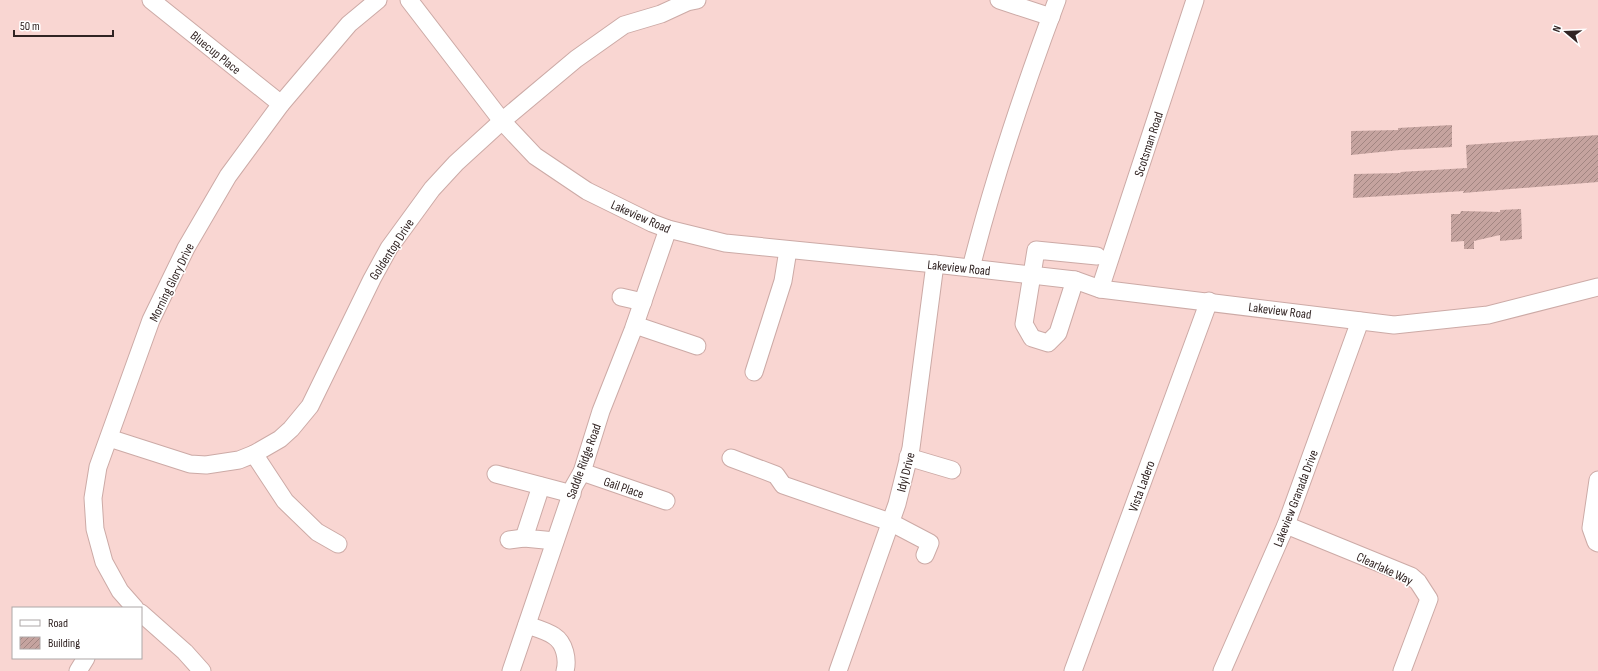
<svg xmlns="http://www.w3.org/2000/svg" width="1598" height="671" viewBox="0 0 1598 671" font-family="'Sofia Sans Condensed',sans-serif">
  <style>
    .building { fill: url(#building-hatch) }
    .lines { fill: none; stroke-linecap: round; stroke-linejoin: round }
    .minor-casing { stroke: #ccaaa6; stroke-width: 19 }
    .minor { stroke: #fff; stroke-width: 17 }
    .labels { text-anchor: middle; stroke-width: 3; stroke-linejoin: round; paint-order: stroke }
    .street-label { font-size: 13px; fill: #312423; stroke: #fff }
  </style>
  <defs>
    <pattern id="building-hatch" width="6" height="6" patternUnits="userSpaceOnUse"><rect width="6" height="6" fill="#c5a39f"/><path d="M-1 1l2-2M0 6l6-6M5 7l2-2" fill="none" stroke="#a18581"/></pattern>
  </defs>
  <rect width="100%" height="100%" fill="#f9d6d2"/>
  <g class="building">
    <path d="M 1452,125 L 1452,147 L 1400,150 L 1351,155 L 1351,131 L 1398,130 L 1398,128 Z"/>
    <path d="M 1598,135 L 1598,182 L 1463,193 L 1464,191 L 1353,198 L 1354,174 L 1401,173 L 1400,172 L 1467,168 L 1466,145 Z"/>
    <path d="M 1521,209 L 1522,239 L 1500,241 L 1500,235 L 1474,241 L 1474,249 L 1464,249 L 1464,241 L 1451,242 L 1451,214 L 1460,214 L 1461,211 L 1500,212 L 1500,210 Z"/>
  </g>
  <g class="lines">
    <g class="minor-casing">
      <g id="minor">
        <path d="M 151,0 L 281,104"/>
        <path d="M 409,0 L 502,121 L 535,156 L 587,191 L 652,223 L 668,229 L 725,243 L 935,264 L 1075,280 L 1100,289 L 1394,325 L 1488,315 L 1598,287"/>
        <path d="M 999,0 L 1051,17"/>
        <path d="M 971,268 C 994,177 1024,88 1057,0"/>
        <path d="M 1075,280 L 1058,333 L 1048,343 L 1032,338 L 1024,324 L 1036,250 L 1097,256"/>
        <path d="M 1100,289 L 1195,0"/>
        <path d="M 621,297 L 643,302"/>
        <path d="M 635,325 L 697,346"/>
        <path d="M 754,372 L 783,281 L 788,250"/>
        <path d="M 109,438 L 190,464 L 206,465 L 239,460 L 254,454 L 280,439 L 291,429 L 310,406 L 372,279 L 389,248 L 432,189 L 456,163 L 502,121 L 576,59 L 624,25 L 661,14 L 687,2 L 697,0"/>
        <path d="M 254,454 L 285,501 L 317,532 L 338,544"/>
        <path d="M 908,457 L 952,470"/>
        <path d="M 731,458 L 776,475 L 783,485 L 890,522 L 930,543 L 925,555"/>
        <path d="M 582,472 L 666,501"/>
        <path d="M 496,474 L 572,494"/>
        <path d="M 1598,480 L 1591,528 L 1596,542 L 1598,543"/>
        <path d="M 541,486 L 524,538 L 555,541"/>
        <path d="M 1286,525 L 1411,576 L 1418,582 L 1429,599 L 1402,671"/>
        <path d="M 509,540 L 524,538"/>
        <path d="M 135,608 L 120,591 L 104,562 L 95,529 L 93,498 L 98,467 L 151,320 L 186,248 L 228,176 L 281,104 L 349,24 L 378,0"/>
        <path d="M 141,613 L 185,652 L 202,671"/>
        <path d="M 527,625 C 536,628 547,631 554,636 C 565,643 568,660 565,671"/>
        <path d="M 78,671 L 86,658"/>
        <path d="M 511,671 L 574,486 L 582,472 L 601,411 L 633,330 L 668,229"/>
        <path d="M 838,671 L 897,504 L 911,448 L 935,264"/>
        <path d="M 1073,671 L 1209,301"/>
        <path d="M 1222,671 L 1286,525 L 1360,321"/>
      </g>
    </g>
    <use href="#minor" class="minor"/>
  </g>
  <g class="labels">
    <g class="street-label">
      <text transform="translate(216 52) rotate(39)" y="5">Bluecup Place</text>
      <text transform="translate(1148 144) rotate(-72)" y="5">Scotsman Road</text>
      <text transform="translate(641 216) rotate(24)" y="5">Lakeview Road</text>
      <text transform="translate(391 249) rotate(-57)" y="5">Goldentop Drive</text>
      <text transform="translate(959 267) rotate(6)" y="5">Lakeview Road</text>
      <text transform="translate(171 282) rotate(-64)" y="5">Morning Glory Drive</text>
      <text transform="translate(1280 310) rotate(7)" y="5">Lakeview Road</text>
      <text transform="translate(583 461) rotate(-70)" y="5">Saddle Ridge Road</text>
      <text transform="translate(905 472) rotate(-76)" y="5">Idyl Drive</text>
      <text transform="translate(1141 486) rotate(-70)" y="5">Vista Ladero</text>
      <text transform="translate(624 487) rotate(19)" y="5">Gail Place</text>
      <text transform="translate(1295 498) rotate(-69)" y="5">Lakeview Granada Drive</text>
      <text transform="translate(1385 568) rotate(25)" y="5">Clearlake Way</text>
    </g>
  </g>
  <rect x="12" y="607" width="130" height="52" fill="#ffffff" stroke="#ada7a7"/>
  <rect x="20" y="620" width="20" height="6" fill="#ffffff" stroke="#ada7a7"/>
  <text x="48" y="627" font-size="12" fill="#312423">Road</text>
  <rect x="20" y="637" width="20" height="12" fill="url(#building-hatch)" stroke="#ada7a7"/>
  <text x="48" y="647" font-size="12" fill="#312423">Building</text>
  <g transform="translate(1566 32) rotate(289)" stroke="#ffffff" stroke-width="3" paint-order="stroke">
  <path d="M0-3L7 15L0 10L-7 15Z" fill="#312423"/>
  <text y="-6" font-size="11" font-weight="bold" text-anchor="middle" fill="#312423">N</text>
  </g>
  <path d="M14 30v6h99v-6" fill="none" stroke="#312423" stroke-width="2"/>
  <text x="20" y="30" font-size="12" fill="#312423" stroke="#ffffff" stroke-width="3" paint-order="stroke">50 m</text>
</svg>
